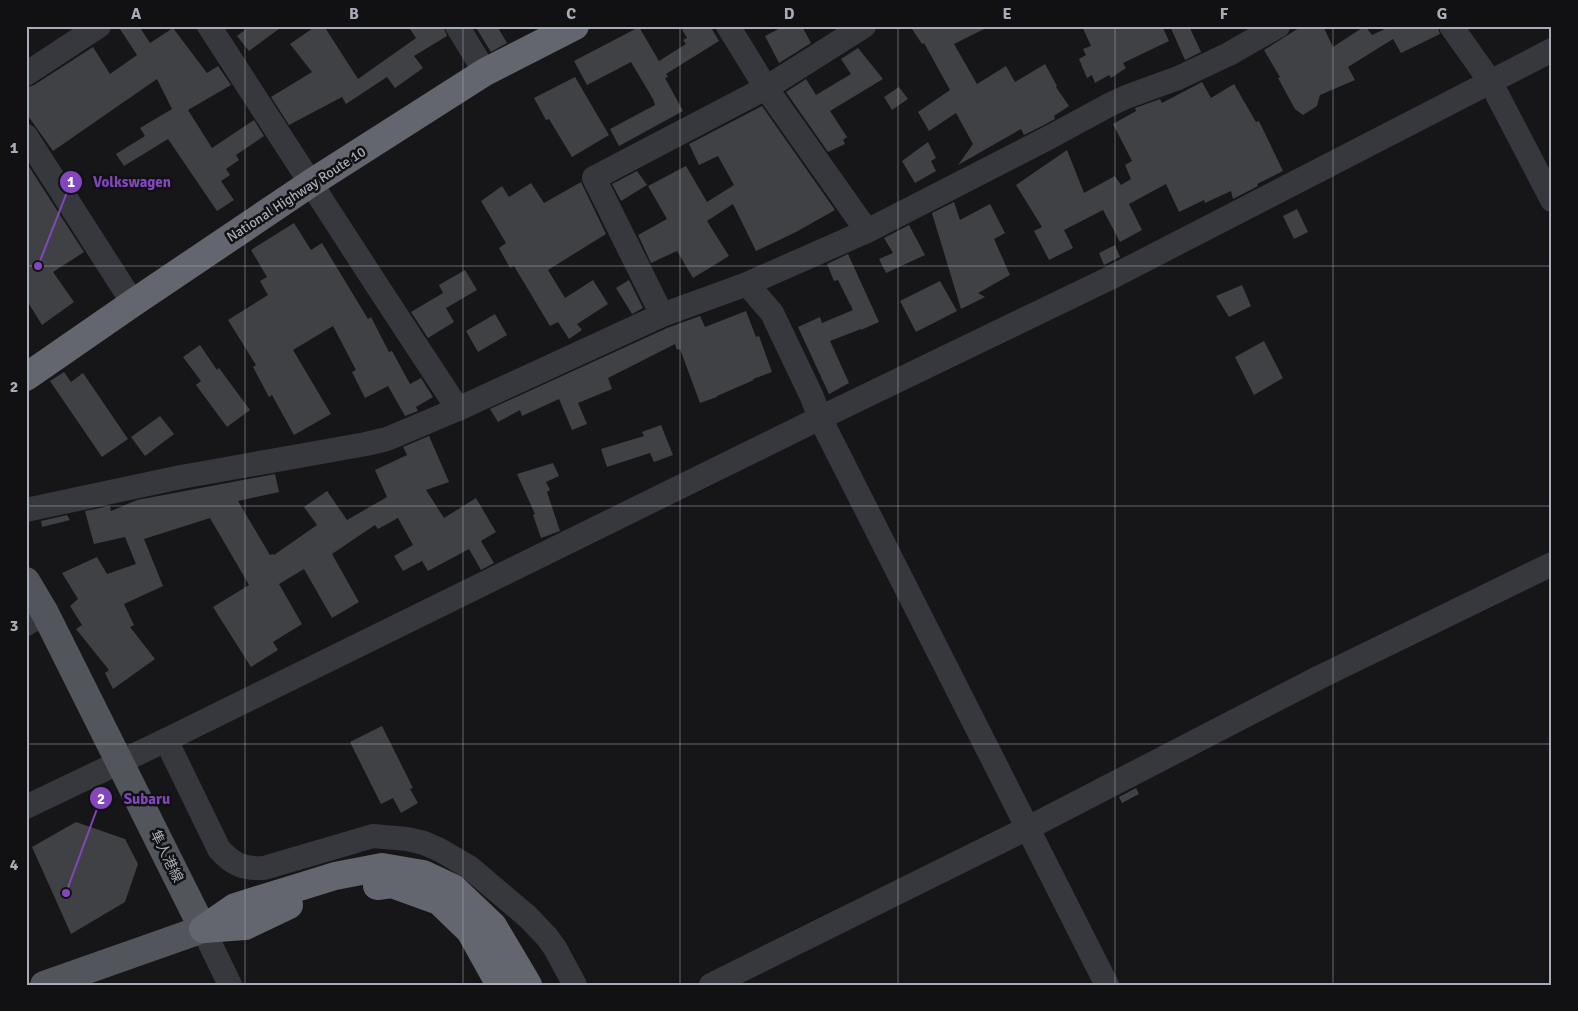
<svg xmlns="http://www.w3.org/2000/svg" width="1578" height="1011" viewBox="0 0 1578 1011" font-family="Signika,'Noto Sans JP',sans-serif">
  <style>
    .building { fill: #404145 }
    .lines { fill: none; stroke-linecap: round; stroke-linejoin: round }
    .minor { stroke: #37383d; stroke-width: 24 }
    .major { stroke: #53555c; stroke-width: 28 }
    .highway { stroke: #63666e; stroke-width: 28 }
    .grid { fill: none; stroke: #a8adb8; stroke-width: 1; stroke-opacity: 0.55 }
    .labels { text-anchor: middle; stroke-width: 5; stroke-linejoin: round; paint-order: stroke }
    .street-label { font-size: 14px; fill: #a8adb8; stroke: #111113 }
    .leader { fill: none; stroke: #8446be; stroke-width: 2 }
    .callout-dot { fill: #8446be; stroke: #111113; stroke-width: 2 }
    .mark-label { font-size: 15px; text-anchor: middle; font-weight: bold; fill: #fff }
    .callout-label { font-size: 15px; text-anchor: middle; font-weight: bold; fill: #8446be; stroke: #111113; stroke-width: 5; stroke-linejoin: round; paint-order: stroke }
    .neatline { fill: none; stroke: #a8adb8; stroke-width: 2 }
    .grid-label { font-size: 16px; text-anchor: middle; font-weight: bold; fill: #a8adb8 }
  </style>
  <rect width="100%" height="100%" fill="#161618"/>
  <g class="building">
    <path d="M 118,26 L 139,26 L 150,43 L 173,28 L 207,73 L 218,66 L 231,85 L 188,110 L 212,148 L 254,120 L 264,136 L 236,155 L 239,160 L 226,169 L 230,175 L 221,181 L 234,200 L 217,211 L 168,139 L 124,166 L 116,154 L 145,136 L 140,128 L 172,109 L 157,79 L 53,151 L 26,113 L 26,88 L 34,85 L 93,47 L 110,74 L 137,55 Z"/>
    <path d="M 250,26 L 283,26 L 249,51 L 237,36 Z"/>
    <path d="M 316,26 L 324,26 L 358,79 L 416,38 L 408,26 L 443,26 L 447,36 L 414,56 L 423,68 L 395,88 L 387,77 L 346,104 L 342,97 L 289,125 L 271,97 L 312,72 L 290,44 Z"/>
    <path d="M 475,26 L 497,26 L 507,43 L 491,52 Z"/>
    <path d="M 680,26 L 710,26 L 719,41 L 666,74 L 668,77 L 665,78 L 683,111 L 619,146 L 610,129 L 655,105 L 653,99 L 631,62 L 587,85 L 574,61 L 639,27 L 659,61 L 686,44 L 683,40 L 687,38 Z"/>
    <path d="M 784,26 L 802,26 L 811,43 L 779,63 L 765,36 Z"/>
    <path d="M 910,26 L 990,26 L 954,44 L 977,84 L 1006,66 L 1015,82 L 1045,64 L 1057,86 L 1056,87 L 1069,106 L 1054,116 L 1055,119 L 1044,125 L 1024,135 L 1021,129 L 958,165 L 973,144 L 956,113 L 929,131 L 918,112 L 950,90 L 924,43 L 922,44 Z"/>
    <path d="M 1082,26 L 1162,26 L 1169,41 L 1123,63 L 1126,68 L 1111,78 L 1109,75 L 1095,83 L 1092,75 L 1087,78 L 1079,59 L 1086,55 L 1083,49 L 1091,46 Z"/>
    <path d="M 1170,26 L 1189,26 L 1201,52 L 1185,60 Z"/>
    <path d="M 1302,26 L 1323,26 L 1333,47 L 1365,26 L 1372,35 L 1387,28 L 1387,26 L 1437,26 L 1440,34 L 1401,53 L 1393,39 L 1348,67 L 1355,80 L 1320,95 L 1317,106 L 1303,115 L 1295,109 L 1278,78 L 1280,77 L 1264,50 Z"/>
    <path d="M 858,48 L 883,79 L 830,111 L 847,137 L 843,140 L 845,144 L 828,152 L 786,92 L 806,79 L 816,95 L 851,74 L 841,59 Z"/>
    <path d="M 575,77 L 609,135 L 572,157 L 549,119 L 546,120 L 534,98 Z"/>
    <path d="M 1202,82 L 1211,98 L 1234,84 L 1256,122 L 1259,121 L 1283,171 L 1257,184 L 1258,186 L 1233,199 L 1231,191 L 1205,203 L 1204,200 L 1179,212 L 1166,184 L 1129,204 L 1142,230 L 1120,242 L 1103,210 L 1064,230 L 1073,248 L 1049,260 L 1034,231 L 1042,227 L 1016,185 L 1067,150 L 1084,193 L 1115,176 L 1121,185 L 1131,179 L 1125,165 L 1132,161 L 1113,124 L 1136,111 L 1135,108 L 1160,99 L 1162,103 Z"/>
    <path d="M 899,87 L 908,99 L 892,110 L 884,97 Z"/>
    <path d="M 762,106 L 835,210 L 796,232 L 756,251 L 733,204 L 707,221 L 729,256 L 693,278 L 677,251 L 651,263 L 638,235 L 667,219 L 648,186 L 686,166 L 707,202 L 734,185 L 718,156 L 699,165 L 689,144 Z"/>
    <path d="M 928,142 L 936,158 L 931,161 L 936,171 L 915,183 L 902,161 Z"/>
    <path d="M 26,162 L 84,252 L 53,272 L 74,302 L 42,325 L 26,299 Z"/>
    <path d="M 637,171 L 647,185 L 621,201 L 612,184 Z"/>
    <path d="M 581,182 L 606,234 L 548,270 L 565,298 L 593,280 L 608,304 L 577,324 L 582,330 L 569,339 L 558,322 L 550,326 L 514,266 L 510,268 L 499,248 L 506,243 L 481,201 L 502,186 L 509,197 L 531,183 L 544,203 Z"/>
    <path d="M 954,202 L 960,220 L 990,204 L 1005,233 L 994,239 L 1010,275 L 978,293 L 985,297 L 961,309 L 932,213 Z"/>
    <path d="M 1297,209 L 1308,232 L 1294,239 L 1283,216 Z"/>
    <path d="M 294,223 L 311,250 L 322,243 L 368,319 L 371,317 L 389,352 L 392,351 L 410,384 L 421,378 L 433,397 L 416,407 L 418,411 L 405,416 L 388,386 L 365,398 L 352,372 L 356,370 L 333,326 L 293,350 L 331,414 L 294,435 L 272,395 L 269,397 L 253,367 L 256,365 L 228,320 L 268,295 L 260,281 L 267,277 L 251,250 Z"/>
    <path d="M 909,225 L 925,255 L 886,273 L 879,259 L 893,253 L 884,238 Z"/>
    <path d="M 1115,245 L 1120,257 L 1104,265 L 1099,253 Z"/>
    <path d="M 848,254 L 879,322 L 861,330 L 861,329 L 830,341 L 849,383 L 829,394 L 798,327 L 820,317 L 822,323 L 853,310 L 838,280 L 834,281 L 827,264 Z"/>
    <path d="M 465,270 L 477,290 L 446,308 L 454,322 L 428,338 L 411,312 L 443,293 L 439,285 Z"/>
    <path d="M 629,280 L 643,308 L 632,314 L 616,288 Z"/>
    <path d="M 940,281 L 957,311 L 916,332 L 900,301 Z"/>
    <path d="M 1242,285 L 1251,306 L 1229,317 L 1216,296 Z"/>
    <path d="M 746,311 L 756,337 L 759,336 L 772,372 L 753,379 L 754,380 L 717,396 L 717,397 L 700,403 L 680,349 L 677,350 L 675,344 L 608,378 L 612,389 L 578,403 L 587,424 L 572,430 L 559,399 L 522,416 L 520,410 L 498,422 L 490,409 L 667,328 L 700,316 L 705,327 Z"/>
    <path d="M 495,314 L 507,335 L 478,352 L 466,331 Z"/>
    <path d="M 1264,341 L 1283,378 L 1254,395 L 1235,357 Z"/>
    <path d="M 200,345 L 217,370 L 219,368 L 250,410 L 227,427 L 196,385 L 201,381 L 183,357 Z"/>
    <path d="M 64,372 L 71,382 L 83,373 L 128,439 L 102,457 L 50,381 Z"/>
    <path d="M 160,416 L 174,434 L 145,456 L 131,437 Z"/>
    <path d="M 661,425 L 673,455 L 654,462 L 650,453 L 607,467 L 601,449 L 644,436 L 642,432 Z"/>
    <path d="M 429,436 L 449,482 L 426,490 L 444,518 L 476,498 L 496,532 L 481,541 L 494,563 L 481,570 L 469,549 L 428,571 L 422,561 L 403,571 L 394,556 L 413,545 L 398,518 L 378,529 L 375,525 L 332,554 L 359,602 L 332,618 L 304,569 L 279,584 L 302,624 L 273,642 L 278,650 L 251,667 L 213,607 L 249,585 L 210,518 L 144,539 L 163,586 L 124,604 L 134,625 L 130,627 L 155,659 L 113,689 L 105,673 L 109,670 L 76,629 L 82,625 L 70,606 L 78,599 L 62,573 L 97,557 L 107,574 L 136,564 L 125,537 L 94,544 L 85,511 L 110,506 L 111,511 L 137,500 L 275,474 L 279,492 L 238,501 L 270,555 L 273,554 L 274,555 L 317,525 L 304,507 L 327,491 L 347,520 L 387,497 L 375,470 L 407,455 L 403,447 Z"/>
    <path d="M 553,463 L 559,476 L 546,482 L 550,490 L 547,492 L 560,531 L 541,538 L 533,515 L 535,514 L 517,474 Z"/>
    <path d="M 67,515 L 70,520 L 42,527 L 41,521 Z"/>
    <path d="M 382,726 L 413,788 L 410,789 L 418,803 L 401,813 L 393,798 L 381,804 L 350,742 Z"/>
    <path d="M 1136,788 L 1139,794 L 1122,803 L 1119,797 Z"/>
    <path d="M 76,822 L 125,839 L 138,864 L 125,902 L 71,934 L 32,847 Z"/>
  </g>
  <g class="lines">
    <g class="minor">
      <path d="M 209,26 C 292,154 374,282 458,409"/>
      <path d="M 457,26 L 485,72"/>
      <path d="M 728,26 L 766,88 L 867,231"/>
      <path d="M 1451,26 L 1490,81 L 1552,200"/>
      <path d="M 26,74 L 99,26"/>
      <path d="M 26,136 L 133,303"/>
      <path d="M 747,284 L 772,313 L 812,397 L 820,418 L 1107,985"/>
      <path d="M 662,315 L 594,178 L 766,88 L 864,26"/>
      <path d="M 26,510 L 181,477 L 366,444 L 387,439 L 458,409 L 662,315 L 747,284 L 867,231 L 1050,137 L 1109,105 L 1126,97 L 1178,78 L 1229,54 L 1278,26"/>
      <path d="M 26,624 L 45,613"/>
      <path d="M 166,740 L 219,849 C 233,865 244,869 264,868 L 373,836 L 407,839 L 424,843 L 440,850 L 469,867 L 528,917 L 547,937 L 555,948 L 575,985"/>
      <path d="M 26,807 L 166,740 L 820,418 L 1110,278 L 1552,50"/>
      <path d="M 203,929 L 230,985"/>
      <path d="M 711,985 L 1028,828 L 1320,677 L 1552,564"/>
    </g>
    <path class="major" d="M 26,581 L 45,613 L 203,929 L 44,985"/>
    <g class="highway">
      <path d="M 26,377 L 133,303 L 311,183 L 485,72 L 575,26"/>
      <path d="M 377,886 L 392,884 L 439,901 L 470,931 L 500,985"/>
      <path d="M 203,929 L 235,907 L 335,876 L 382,867 L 423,874 L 453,888 L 493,926 L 528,985"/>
      <path d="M 204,929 L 245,926 L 289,905"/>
    </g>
  </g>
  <path class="grid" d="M 245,26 L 245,985M 463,26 L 463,985M 680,26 L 680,985M 898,26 L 898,985M 1115,26 L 1115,985M 1333,26 L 1333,985M 26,266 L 1552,266M 26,506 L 1552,506M 26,744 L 1552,744"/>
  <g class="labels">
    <g class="street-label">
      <text transform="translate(296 194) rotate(-33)" y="5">National Highway Route 10</text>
      <text transform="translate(167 856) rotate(64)" y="5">隼人港線</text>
    </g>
  </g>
  <path class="leader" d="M38 266L71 182M66 893L101 798"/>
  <g class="callout-dot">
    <circle cx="38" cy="266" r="5"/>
    <circle cx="66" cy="893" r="5"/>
    <circle cx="71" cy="182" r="12"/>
    <circle cx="101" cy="798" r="12"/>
  </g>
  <g class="mark-label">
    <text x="71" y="187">1</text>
    <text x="101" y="804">2</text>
  </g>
  <g class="callout-label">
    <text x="132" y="187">Volkswagen</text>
    <text x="147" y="804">Subaru</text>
  </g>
  <rect width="1578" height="1011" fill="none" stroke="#111113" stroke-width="55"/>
  <rect x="28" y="28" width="1522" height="956" class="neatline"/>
  <g class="grid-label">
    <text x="136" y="19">A</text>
    <text x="354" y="19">B</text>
    <text x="571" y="19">C</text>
    <text x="789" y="19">D</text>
    <text x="1007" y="19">E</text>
    <text x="1224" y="19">F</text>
    <text x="1442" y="19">G</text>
    <text x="14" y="153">1</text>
    <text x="14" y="392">2</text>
    <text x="14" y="631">3</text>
    <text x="14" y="870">4</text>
  </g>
</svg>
